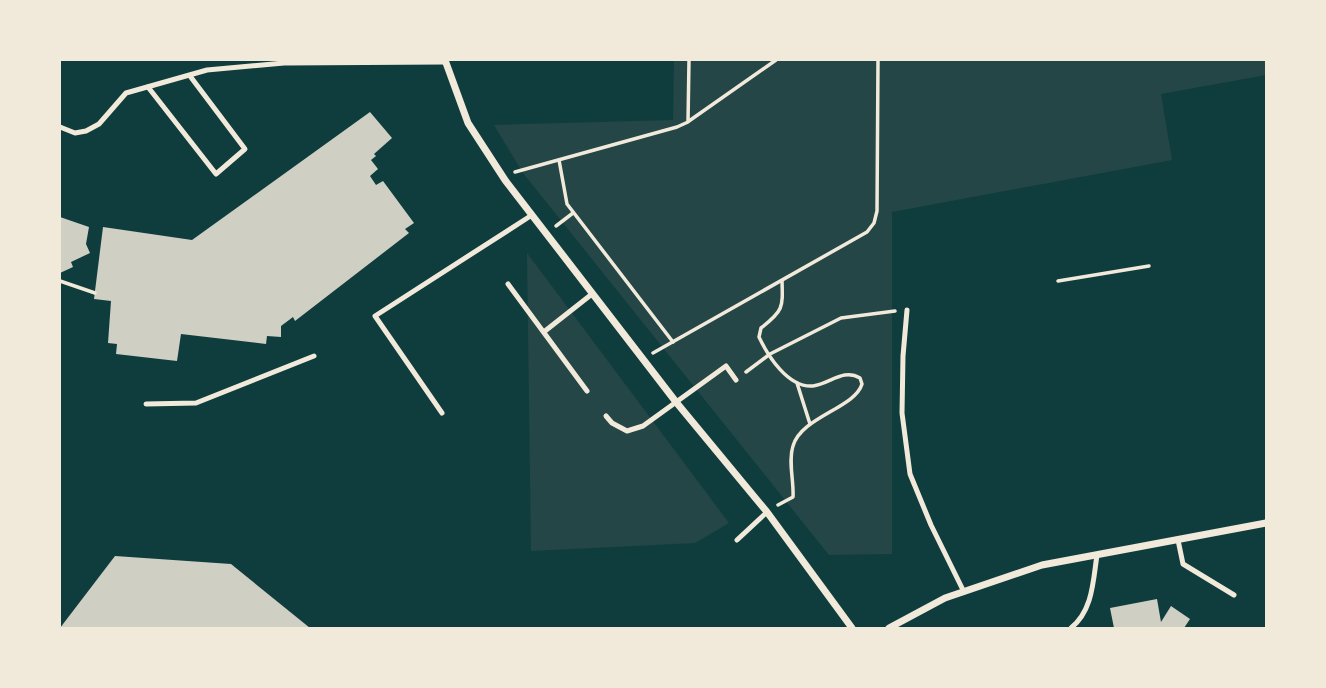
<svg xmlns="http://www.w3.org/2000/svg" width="1326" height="688" viewBox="0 0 1326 688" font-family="'Source Sans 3',sans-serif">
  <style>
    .green { fill: #244646 }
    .building { fill: #cfcfc3 }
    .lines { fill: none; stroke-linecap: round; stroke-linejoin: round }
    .path { stroke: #f1e9da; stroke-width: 3.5 }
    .service { stroke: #f1e9da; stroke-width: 5 }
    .minor { stroke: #f1e9da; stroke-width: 7 }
  </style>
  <rect width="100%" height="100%" fill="#0f3d3e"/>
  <g class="green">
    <path d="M 674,60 L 1266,60 L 1266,75 L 1161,94 L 1172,160 L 892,212 L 892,554 L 829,555 L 523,173 L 494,125 L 673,120 Z"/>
    <path d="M 527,253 L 729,523 L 695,543 L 531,551 Z"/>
  </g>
  <g class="building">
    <path d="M 370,112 L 392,138 L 374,154 L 376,156 L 371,160 L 378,169 L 370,176 L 376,185 L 383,181 L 414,223 L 405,229 L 409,233 L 295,321 L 293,317 L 281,326 L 281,337 L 267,336 L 266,344 L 181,334 L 177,361 L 116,354 L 117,344 L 108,343 L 111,301 L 94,299 L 103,227 L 192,240 Z"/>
    <path d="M 60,217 L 89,227 L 86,244 L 90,253 L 71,262 L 73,267 L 60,273 Z"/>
    <path d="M 115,556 L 231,564 L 310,628 L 60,628 Z"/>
    <path d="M 1157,599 L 1161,622 L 1171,606 L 1190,619 L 1184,628 L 1114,628 L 1110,608 Z"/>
  </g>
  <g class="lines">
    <g class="path">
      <path d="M 689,121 L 776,60"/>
      <path d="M 559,160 L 567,204 L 673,342"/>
      <path d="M 515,172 L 677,127 L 688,122 L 689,60"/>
      <path d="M 556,226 L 573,213"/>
      <path d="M 60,281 L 95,293"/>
      <path d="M 1058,281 L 1149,266"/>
      <path d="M 653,353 L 867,232 L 874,223 L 877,211 L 878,60"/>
      <path d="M 746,372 L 770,354 L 841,318 L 895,311"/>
      <path d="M 797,383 L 810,424"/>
      <path d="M 778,505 L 793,497 C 794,481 788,461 793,446 C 801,417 855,408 862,384 L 860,378 C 843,368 830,384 813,386 C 788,388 768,356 759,337 L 761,328 C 783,311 783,308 782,281"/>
    </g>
    <g class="service">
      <path d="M 148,87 L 216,174 L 245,149 L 190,76"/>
      <path d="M 60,127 L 75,133 L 86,131 L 99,124 L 126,93 L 207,70 L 284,63 L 445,62"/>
      <path d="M 508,284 L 587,391"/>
      <path d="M 907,310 L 903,356 L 902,413 L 910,474 L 931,525 L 964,592"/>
      <path d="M 545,331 L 592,294"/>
      <path d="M 146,404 L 196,403 L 314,356"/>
      <path d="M 442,413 L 375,316 L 532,215"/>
      <path d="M 606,416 L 612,423 L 627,431 L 643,426 L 726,366 L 736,380"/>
      <path d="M 737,540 L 767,512"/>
      <path d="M 1178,540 L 1183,564 L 1234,595"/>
      <path d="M 1071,628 C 1093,610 1093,581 1097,555"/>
    </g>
    <g class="minor">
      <path d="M 445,60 L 468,123 L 505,180 L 676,402 L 767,512 L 852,628"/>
      <path d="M 889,628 L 945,598 L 1042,565 L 1266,523"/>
    </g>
  </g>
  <rect width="1326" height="688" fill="none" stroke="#f1e9da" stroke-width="122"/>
</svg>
